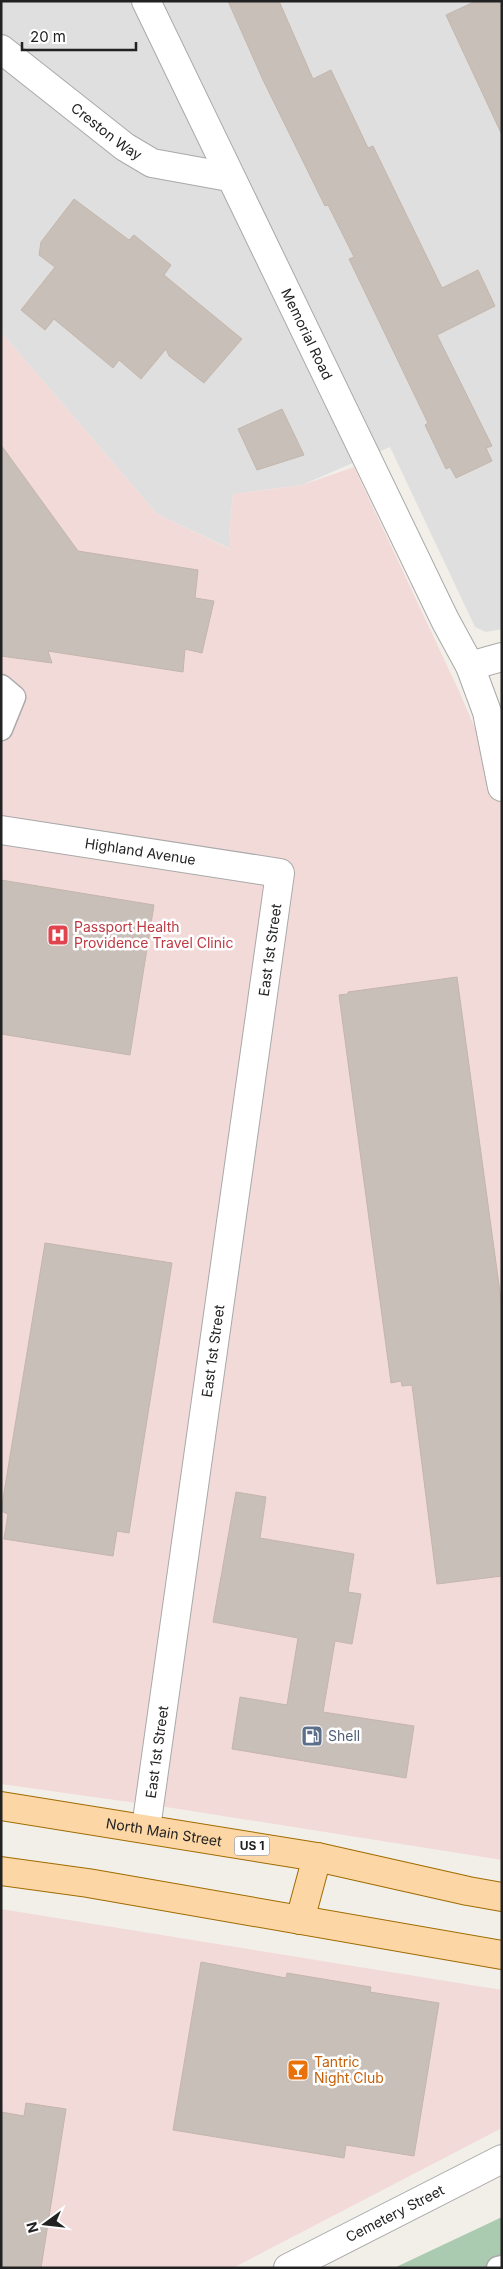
<svg xmlns="http://www.w3.org/2000/svg" width="503" height="2269" viewBox="0 0 503 2269" font-family="Inter,sans-serif">
  <style>
    .residential { fill: #e0dfdf }
    .commercial { fill: #f2dad9 }
    .cemetery { fill: #aacbaf }
    .building { fill: #c7bfb8; stroke: #c4b6ab }
    .lines { fill: none; stroke-linecap: round; stroke-linejoin: round }
    .service-casing { stroke: #a9a9a9; stroke-width: 25 }
    .minor-casing { stroke: #a9a9a9; stroke-width: 30 }
    .primary-casing { stroke: #a06b00; stroke-width: 30 }
    .service { stroke: #fff; stroke-width: 22 }
    .minor { stroke: #fff; stroke-width: 28 }
    .primary { stroke: #fcd6a4; stroke-width: 28 }
    .labels { text-anchor: middle; stroke-width: 5; stroke-linejoin: round; paint-order: stroke }
    .shield { fill: #fff; stroke: #646464; stroke-width: 1 }
    .shield-label { font-size: 12px; font-weight: bold; fill: #222 }
    .street-label { font-size: 14px; fill: #222; stroke: #fff }
    .health-label { font-size: 14px; fill: #be3a42; stroke: #fff; text-anchor: start }
    .service-label { font-size: 14px; fill: #4e5e75; stroke: #fff; text-anchor: start }
    .food-label { font-size: 14px; fill: #c56008; stroke: #fff; text-anchor: start }
  </style>
  <rect width="100%" height="100%" fill="#f2efe9"/>
  <path class="residential" d="M 1,1 L 502,1 L 502,629 L 486,632 L 475,627 L 390,447 L 302,485 L 233,494 L 229,535 L 231,549 L 157,514 L 1,332 Z"/>
  <g class="commercial">
    <path d="M 1,332 L 157,514 L 230,549 L 229,535 L 233,494 L 302,485 L 354,467 L 459,691 L 502,791 L 502,1860 L 179,1809 L 1,1784 Z"/>
    <path d="M 1,1909 L 502,1990 L 502,2128 L 233,2268 L 1,2268 Z"/>
  </g>
  <path class="cemetery" d="M 502,2217 L 502,2268 L 394,2268 Z"/>
  <g class="building">
    <path d="M 228,1 L 279,1 L 313,79 L 331,70 L 368,148 L 373,146 L 442,288 L 478,270 L 495,306 L 437,335 L 492,446 L 486,448 L 492,461 L 456,478 L 450,467 L 446,469 L 425,425 L 428,423 L 349,259 L 354,257 L 328,205 L 325,206 L 263,80 Z"/>
    <path d="M 476,1 L 502,1 L 502,135 L 446,15 Z"/>
    <path d="M 74,199 L 129,240 L 134,235 L 171,265 L 164,275 L 242,339 L 204,383 L 169,356 L 166,349 L 141,379 L 119,360 L 113,368 L 54,319 L 45,330 L 21,310 L 55,267 L 39,255 L 41,242 Z"/>
    <path d="M 282,409 L 304,455 L 257,470 L 238,429 Z"/>
    <path d="M 1,445 L 78,551 L 198,570 L 195,598 L 214,601 L 202,653 L 185,649 L 183,672 L 48,651 L 52,663 L 1,656 Z"/>
    <path d="M 1,880 L 154,905 L 130,1055 L 1,1034 Z"/>
    <path d="M 457,977 L 502,1307 L 502,1576 L 437,1584 L 412,1385 L 402,1386 L 401,1381 L 391,1383 L 339,995 L 348,994 L 348,992 Z"/>
    <path d="M 45,1243 L 172,1263 L 129,1533 L 117,1531 L 113,1556 L 4,1539 L 8,1514 L 1,1511 Z"/>
    <path d="M 236,1492 L 266,1497 L 260,1538 L 354,1554 L 348,1592 L 361,1594 L 352,1644 L 335,1641 L 323,1712 L 414,1726 L 406,1778 L 232,1749 L 240,1697 L 287,1705 L 298,1638 L 213,1622 Z"/>
    <path d="M 201,1962 L 286,1978 L 287,1973 L 371,1987 L 370,1992 L 439,2003 L 414,2156 L 346,2145 L 344,2158 L 173,2130 Z"/>
    <path d="M 26,2103 L 66,2109 L 41,2268 L 1,2268 L 1,2112 L 24,2116 Z"/>
  </g>
  <g class="lines">
    <g class="service-casing">
      <g id="service">
        <path d="M 1,686 L 14,697 L 1,729"/>
        <path d="M 498,2268 L 502,2267"/>
      </g>
    </g>
    <g class="minor-casing">
      <g id="minor">
        <path id="s1" d="M 146,1 L 445,620 L 470,666 L 487,712 L 502,787"/>
        <path id="s2" d="M 1,49 L 125,147 L 152,163 L 229,177"/>
        <path d="M 470,666 L 502,657"/>
        <path id="s3" d="M 1,830 L 280,873 L 146,1828"/>
        <path id="s4" d="M 288,2268 L 502,2159"/>
      </g>
    </g>
    <g class="primary-casing">
      <g id="primary">
        <path id="s5" d="M 1,1806 L 317,1857 L 468,1891 L 502,1897"/>
        <path d="M 1,1871 L 88,1883 L 502,1955"/>
        <path d="M 300,1920 L 317,1857"/>
      </g>
    </g>
    <use href="#service" class="service"/>
    <use href="#minor" class="minor"/>
    <use href="#primary" class="primary"/>
  </g>
  <defs>
    <g id="hospital-square" transform="scale(1.125)"><rect x="-9" y="-9" width="18" height="18" rx="4" fill="#e0444e" stroke="#fff"/><path d="M-5-5h3v3.5h4V-5h3V5h-3V1.5h-4V5h-3Z" fill="#fff"/></g>
    <g id="fuel-square" transform="scale(1.125)"><rect x="-9" y="-9" width="18" height="18" rx="4" fill="#5c6f8a" stroke="#fff"/><path d="M-5.5-6h7V0h2V4h1.3V-2.5L3-4.5l.8-.8L6-3V5H2.5V1h-1V6h-7ZM-4.2-4.7v3.2H.2V-4.7Z" fill="#fff"/></g>
    <g id="bar-square" transform="scale(1.125)"><rect x="-9" y="-9" width="18" height="18" rx="4" fill="#e8710a" stroke="#fff"/><path d="M-6-5H6L.8 .8V4.5H3.5V6h-7V4.5H-.8V.8Z" fill="#fff"/></g>
  </defs>
  <g fill-rule="evenodd">
    <use href="#hospital-square" x="58" y="935"/>
    <use href="#fuel-square" x="312" y="1736"/>
    <use href="#bar-square" x="298" y="2070"/>
  </g>
  <g class="labels">
    <rect class="shield" x="234.5" y="1836.5" width="35" height="19" rx="4"/>
    <g class="shield-label">
      <text x="252" y="1850">US 1</text>
    </g>
    <g class="street-label">
      <text dy="5" stroke="none"><textPath href="#s2" startOffset="134">Creston Way</textPath></text>
      <text dy="5" stroke="none"><textPath href="#s1" startOffset="370">Memorial Road</textPath></text>
      <text dy="5" stroke="none"><textPath href="#s3" startOffset="141">Highland Avenue</textPath></text>
      <text transform="translate(270 950) rotate(-82)" y="5">East 1st Street</text>
      <text transform="translate(213 1351) rotate(-82)" y="5">East 1st Street</text>
      <text transform="translate(157 1752) rotate(-82)" y="5">East 1st Street</text>
      <text dy="5" stroke="none"><textPath href="#s5" startOffset="165">North Main Street</textPath></text>
      <text dy="5" stroke="none"><textPath href="#s4" startOffset="120">Cemetery Street</textPath></text>
    </g>
    <g class="health-label">
      <text x="74" y="932">Passport Health<tspan x="74" dy="16">Providence Travel Clinic</tspan></text>
    </g>
    <g class="service-label">
      <text x="328" y="1741">Shell</text>
    </g>
    <g class="food-label">
      <text x="314" y="2067">Tantric<tspan x="314" dy="16">Night Club</tspan></text>
    </g>
  </g>
  <rect width="503" height="2269" fill="none" stroke="#222222" stroke-width="5"/>
  <g transform="translate(45 2224) rotate(255)" stroke="#ffffff" stroke-width="4" paint-order="stroke">
  <path d="M0-4L9 19L0 12L-9 19Z" fill="#222222"/>
  <text y="-8" font-size="14" font-weight="bold" text-anchor="middle" fill="#222222">N</text>
  </g>
  <path d="M22 42v8h114v-8" fill="none" stroke="#222222" stroke-width="2.5"/>
  <text x="30" y="42" font-size="15" fill="#222222" stroke="#ffffff" stroke-width="4" paint-order="stroke">20 m</text>
</svg>
